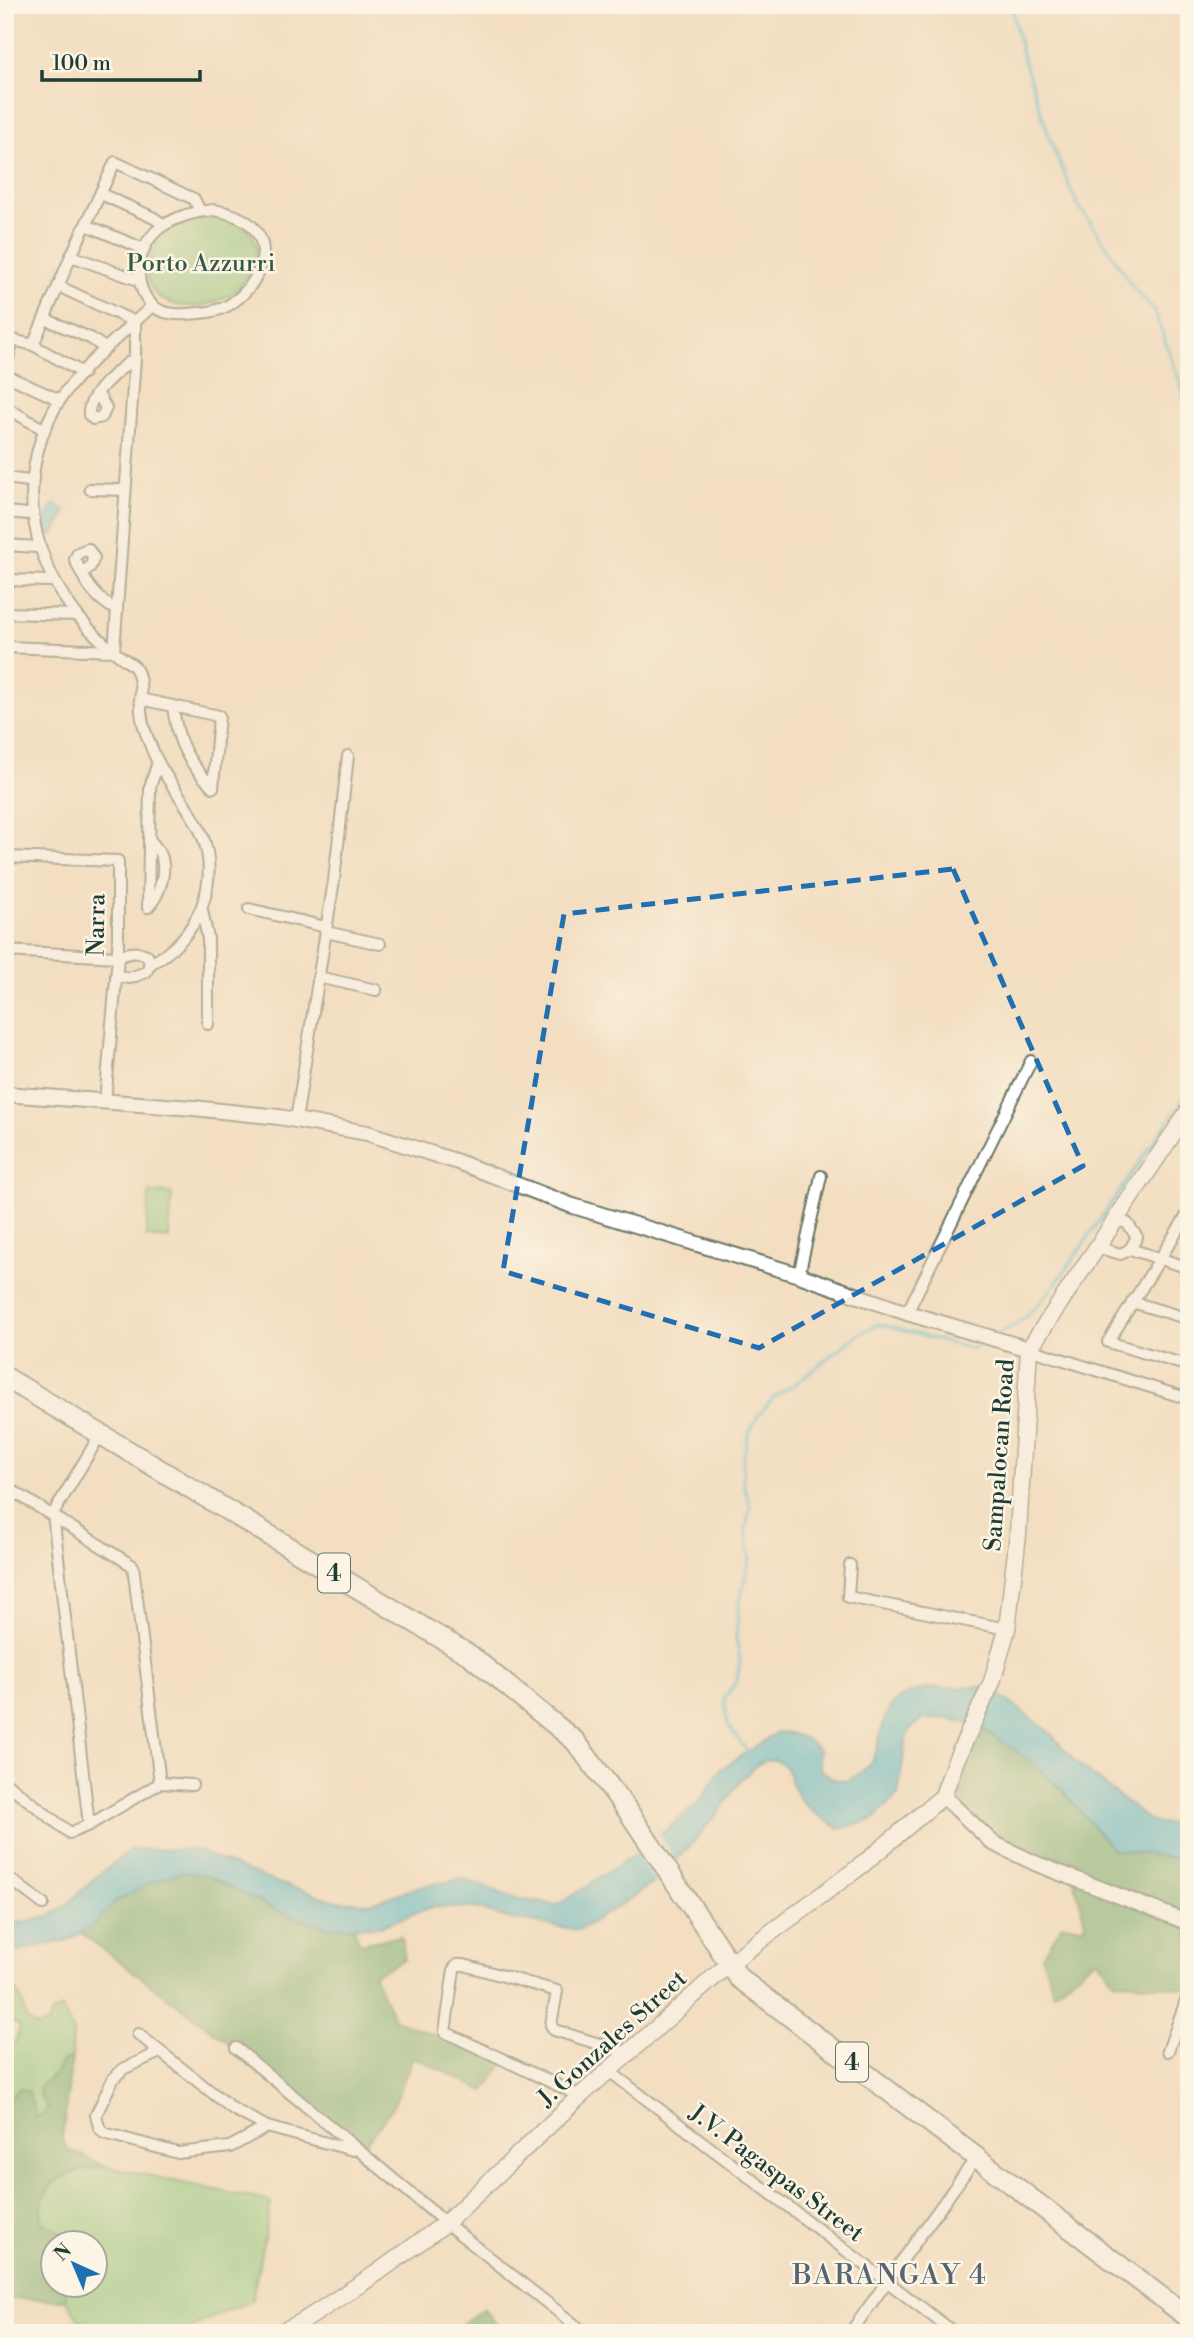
<svg xmlns="http://www.w3.org/2000/svg" width="1194" height="2338" viewBox="0 0 1194 2338" font-family="'Libre Bodoni',serif">
  <style>
    .green { fill: #8dcd84; stroke: #56855c; stroke-width: 2 }
    .forest { fill: #72b072; stroke: #487653; stroke-width: 2 }
    .water { fill: #52bbd0; stroke: #387c82; stroke-width: 2 }
    .pier { fill: #f3dec1 }
    .lines { fill: none; stroke-linecap: round; stroke-linejoin: round }
    .stream { stroke: #52bbd0; stroke-width: 3.5 }
    .minor-casing { stroke: #697565; stroke-width: 14 }
    .tertiary-casing { stroke: #697565; stroke-width: 18 }
    .secondary-casing { stroke: #697565; stroke-width: 19 }
    .trunk-casing { stroke: #697565; stroke-width: 23 }
    .minor { stroke: #fff; stroke-width: 10 }
    .tertiary { stroke: #fff; stroke-width: 14 }
    .secondary { stroke: #fff; stroke-width: 16 }
    .trunk { stroke: #fff; stroke-width: 19 }
    .marked { fill: none; stroke: #1f6fb2; stroke-width: 5; stroke-dasharray: 14 9; stroke-linejoin: round }
    .labels { text-anchor: middle; stroke-width: 5; stroke-linejoin: round; paint-order: stroke }
    .shield { fill: #fcf5e5; stroke: #617469; stroke-width: 2 }
    .shield-label { font-size: 23px; font-weight: bold; fill: #1f3d34 }
    .park-label { font-size: 24px; fill: #355a44; stroke: #fcf5e5 }
    .street-label { font-size: 24px; fill: #1f3d34; stroke: #fcf5e5 }
    .quarter-label { font-size: 28px; letter-spacing: 2px; fill: #576572; stroke: #fcf5e5 }
  </style>
  <rect width="100%" height="100%" fill="#fcf5e5"/>
  <filter id="ink" filterUnits="userSpaceOnUse"><feTurbulence type="fractalNoise" baseFrequency=".0143" numOctaves="2"/><feDisplacementMap in="SourceGraphic" scale="14" xChannelSelector="R" yChannelSelector="G"/><feConvolveMatrix kernelMatrix="1 2 1 2 8 2 1 2 1" color-interpolation-filters="sRGB"/></filter>
  <filter id="wash" filterUnits="userSpaceOnUse"><feTurbulence type="fractalNoise" baseFrequency=".00686" numOctaves="4" result="noise"/><feDisplacementMap in="SourceGraphic" scale="28" xChannelSelector="R" yChannelSelector="G"/><feGaussianBlur stdDeviation="1.57" result="paint"/><feColorMatrix in="noise" values="0 0 0 0 0 0 0 0 0 0 0 0 0 0 0 0 0 1.4 0 .05"/><feComposite in="paint" operator="in"/></filter>
  <g filter="url(#wash)">
    <rect width="100%" height="100%" fill="#f3dec1"/>
    <g class="green">
      <path d="M 222,216 C 298,238 236,321 174,304 C 151,298 141,277 151,255 C 153,250 155,244 158,240 C 175,223 199,218 222,216 Z"/>
      <path d="M 149,1192 L 172,1193 L 169,1239 L 146,1237 Z"/>
      <path d="M 5,1971 L 22,2001 L 27,2020 L 37,2027 L 47,2024 L 53,2013 L 62,2008 L 73,2031 L 72,2058 L 61,2063 L 56,2074 L 48,2079 L 40,2096 L 48,2108 L 42,2116 L 35,2116 L 29,2093 L 14,2092 L 5,2103 L 5,2057 L 15,2042 L 20,2027 L 12,2021 L 5,2023 Z"/>
      <path d="M 105,2166 L 271,2202 L 252,2300 L 178,2333 L 132,2333 L 85,2328 L 66,2300 L 66,2286 L 94,2286 L 94,2244 L 67,2243 L 67,2238 L 56,2229 L 41,2222 C 38,2178 69,2171 105,2166 Z"/>
    </g>
    <g class="forest">
      <path d="M 977,1725 L 1026,1758 L 1062,1790 L 1113,1849 L 1189,1860 L 1189,1989 L 1113,1981 L 1097,1958 L 1054,1993 L 1042,1957 L 1062,1925 L 1086,1927 L 1074,1879 L 993,1843 L 943,1796 Z"/>
      <path d="M 181,1872 L 208,1876 L 280,1912 L 329,1927 L 354,1927 L 360,1944 L 401,1936 L 405,1959 L 373,1975 L 395,2020 L 505,2061 L 485,2091 L 413,2057 L 393,2107 L 359,2152 L 236,2048 L 73,1927 L 82,1932 C 96,1924 103,1912 115,1902 C 133,1887 160,1879 181,1872 Z"/>
      <path d="M 72,2058 L 62,2139 L 67,2149 L 105,2166 C 70,2171 38,2178 41,2222 L 56,2229 L 67,2238 L 67,2243 L 52,2244 L 52,2286 L 66,2286 L 66,2300 L 7,2299 L 5,2306 L 5,2103 L 19,2088 L 29,2092 L 35,2116 L 42,2116 L 48,2108 L 40,2096 L 39,2086 L 56,2074 L 61,2063 Z"/>
      <path d="M 483,2308 L 504,2333 L 450,2333 Z"/>
    </g>
    <g class="water">
      <path d="M 53,504 L 56,504 L 64,509 L 65,515 L 54,534 L 49,535 L 45,517 Z"/>
      <path d="M 977,1686 L 992,1689 L 1049,1732 L 1076,1762 L 1151,1822 L 1189,1826 L 1189,1860 L 1112,1849 L 1061,1788 L 1026,1758 L 977,1725 L 948,1719 L 924,1719 L 911,1728 L 906,1739 L 898,1795 L 873,1820 L 840,1829 C 824,1820 803,1808 795,1791 C 790,1781 789,1765 777,1761 C 754,1752 730,1798 717,1814 C 697,1839 675,1864 651,1884 C 629,1902 602,1915 579,1930 L 510,1919 L 475,1908 L 431,1907 L 381,1926 L 329,1927 L 278,1911 L 208,1876 L 181,1872 L 152,1882 L 116,1901 L 93,1926 L 69,1940 L 5,1954 L 5,1925 L 48,1917 L 67,1905 L 91,1881 L 132,1849 L 195,1850 L 275,1882 L 336,1901 L 370,1903 L 421,1886 L 464,1879 L 517,1899 L 558,1905 L 644,1848 L 697,1804 L 722,1768 L 778,1732 L 790,1733 L 806,1739 L 819,1750 L 819,1768 L 833,1779 L 847,1781 C 857,1775 866,1770 872,1760 C 886,1731 878,1700 916,1691 C 935,1686 958,1688 977,1686 Z"/>
    </g>
    <path class="pier" d="M 657,1831 L 678,1864 L 656,1884 L 634,1850 Z"/>
    <g class="lines">
      <g class="stream">
        <path d="M 1011,5 L 1022,55 L 1052,145 L 1077,204 L 1100,236 L 1134,289 L 1154,310 L 1189,408"/>
        <path d="M 1189,564 L 1186,587 L 1189,593"/>
        <path d="M 997,1334 C 1023,1324 1037,1306 1055,1285 L 1189,1091"/>
        <path d="M 750,1755 L 728,1725 L 724,1698 L 737,1681 L 740,1659 L 736,1637 L 739,1604 L 750,1558 L 746,1529 L 750,1506 L 743,1483 L 743,1461 L 748,1435 L 758,1416 L 775,1396 L 795,1384 L 856,1336 L 878,1324 L 971,1349 L 984,1341"/>
      </g>
    </g>
  </g>
  <g filter="url(#ink)">
    <g class="lines">
      <g class="minor-casing">
        <g id="minor">
          <path d="M 101,194 L 154,218 L 164,225"/>
          <path d="M 214,210 C 229,213 246,217 256,231 C 274,256 253,289 232,303 C 218,313 201,313 185,314 C 175,315 159,313 151,304 C 130,281 138,242 164,225 C 179,216 197,211 214,210 Z"/>
          <path d="M 86,225 L 144,249"/>
          <path d="M 71,256 L 138,280"/>
          <path d="M 45,319 L 90,338 L 105,348"/>
          <path d="M 33,345 L 71,256 L 115,162 L 194,199 L 200,211"/>
          <path d="M 5,369 L 13,340 L 33,345 L 83,373"/>
          <path d="M 5,375 L 60,400"/>
          <path d="M 98,394 L 106,408 L 102,417 L 93,419 L 89,415 C 87,394 120,369 135,358"/>
          <path d="M 5,407 L 43,429"/>
          <path d="M 5,478 L 29,481"/>
          <path d="M 90,489 L 124,490"/>
          <path d="M 5,512 L 29,514"/>
          <path d="M 5,545 L 37,547"/>
          <path d="M 81,573 L 90,567 L 94,558 L 88,549 L 78,553 L 75,559 C 84,581 95,599 117,610"/>
          <path d="M 5,580 L 53,581"/>
          <path d="M 5,613 L 76,615"/>
          <path d="M 5,647 L 114,651 L 135,358 L 135,322 L 58,286"/>
          <path d="M 140,699 L 219,716 L 213,787"/>
          <path d="M 173,706 C 177,742 187,762 213,787"/>
          <path d="M 5,857 L 118,861 L 118,957 L 105,1102"/>
          <path d="M 148,907 L 150,787 L 158,762"/>
          <path d="M 148,907 C 160,895 168,870 160,853 C 157,848 152,843 149,839"/>
          <path d="M 249,909 L 326,927"/>
          <path d="M 202,910 L 208,939 L 208,1024"/>
          <path d="M 326,932 L 380,944"/>
          <path d="M 5,951 L 118,957 C 128,953 136,950 147,955 L 150,964 L 146,972 L 130,978 L 116,976"/>
          <path d="M 150,964 C 198,939 222,882 201,832 C 187,801 161,776 150,744 C 147,736 143,727 142,718 C 138,700 145,682 134,666 C 44,608 0,498 59,401 C 84,364 120,336 152,306"/>
          <path d="M 318,977 L 376,990"/>
          <path d="M 296,1120 L 334,880 L 348,756"/>
          <path d="M 1189,1212 L 1108,1342 L 1189,1366"/>
          <path d="M 1096,1247 L 1121,1254 L 1130,1249 L 1137,1237 L 1127,1223 L 1115,1220"/>
          <path d="M 1130,1249 L 1189,1268"/>
          <path d="M 799,1275 L 821,1176"/>
          <path d="M 1132,1302 L 1189,1319"/>
          <path d="M 907,1313 L 1031,1061"/>
          <path d="M 1029,1349 L 1189,1399"/>
          <path d="M 5,1486 L 133,1566 L 160,1783 L 89,1825 L 53,1514 L 100,1435"/>
          <path d="M 850,1565 L 848,1597 L 1007,1629"/>
          <path d="M 5,1782 L 70,1833 L 89,1825"/>
          <path d="M 160,1783 L 192,1785"/>
          <path d="M 5,1875 L 43,1904"/>
          <path d="M 138,2034 L 233,2109 L 267,2127 L 353,2150"/>
          <path d="M 236,2048 L 446,2223 L 585,2333"/>
          <path d="M 1168,2051 L 1189,1992"/>
          <path d="M 160,2052 L 123,2069 L 113,2079 L 96,2115 L 99,2127 L 104,2133 L 178,2153 L 230,2147 L 267,2127"/>
          <path d="M 609,2071 L 955,2333"/>
          <path d="M 580,2096 L 445,2032 L 454,1969 L 457,1965 L 464,1965 L 557,1991 L 551,2025 L 554,2030 L 628,2053"/>
          <path d="M 850,2333 L 978,2155"/>
        </g>
      </g>
      <g class="tertiary-casing">
        <g id="tertiary">
          <path d="M 5,1094 L 193,1108 L 279,1117 L 367,1133 L 458,1162 L 570,1205 L 799,1275 L 907,1313 L 1029,1349"/>
          <path d="M 943,1796 L 993,1843 L 1037,1864 L 1189,1923"/>
        </g>
      </g>
      <g class="secondary-casing">
        <path id="secondary" d="M 279,2333 L 302,2322 L 377,2273 L 446,2223 L 580,2096 L 731,1962 L 862,1865 L 943,1796 L 956,1760 L 992,1682 L 1007,1629 L 1018,1534 L 1029,1349 L 1189,1110"/>
      </g>
      <g class="trunk-casing">
        <path id="trunk" d="M 5,1377 L 471,1656 L 575,1741 L 628,1811 L 739,1978 L 1189,2318"/>
      </g>
      <use href="#minor" class="minor"/>
      <use href="#tertiary" class="tertiary"/>
      <use href="#secondary" class="secondary"/>
      <use href="#trunk" class="trunk"/>
    </g>
  </g>
  <path d="M0 0H1194V2338H0ZM 953,869 L 1083,1166 L 759,1348 L 503,1271 L 564,914 Z" fill="#f3dec1" fill-opacity=".55" fill-rule="evenodd"/>
  <path class="marked" d="M 953,869 L 1083,1166 L 759,1348 L 503,1271 L 564,914 Z"/>
  <g class="labels">
    <g class="shield">
      <rect x="318" y="1553.5" width="32" height="39" rx="5"/>
      <rect x="836" y="2042.5" width="32" height="39" rx="5"/>
    </g>
    <g class="shield-label">
      <text x="334" y="1581">4</text>
      <text x="852" y="2070">4</text>
    </g>
    <g class="park-label">
      <text x="201" y="271">Porto Azzurri</text>
    </g>
    <g class="street-label">
      <text transform="translate(96 925) rotate(-89)" y="8">Narra</text>
      <text transform="translate(999 1455) rotate(-86)" y="8">Sampalocan Road</text>
      <text transform="translate(612 2038) rotate(-42)" y="8">J. Gonzales Street</text>
      <text transform="translate(777 2173) rotate(37)" y="8">J.V. Pagaspas Street</text>
    </g>
    <g class="quarter-label">
      <text x="890" y="2284">BARANGAY 4</text>
    </g>
  </g>
  <rect width="1194" height="2338" fill="none" stroke="#fcf5e5" stroke-width="28"/>
  <g transform="translate(74 2264) rotate(316)"><circle r="33" fill="#fcf5e5" stroke="#a4ab9e" stroke-width="2"/>
  <path d="M0-5L12 26L0 18L-12 26Z" fill="#1f6fb2"/>
  <text y="-10" font-size="19" font-weight="bold" text-anchor="middle" fill="#1f3d34">N</text>
  </g>
  <path d="M42 70v10h158v-10" fill="none" stroke="#1f3d34" stroke-width="3.5"/>
  <text x="52" y="70" font-size="21" fill="#1f3d34" stroke="#fcf5e5" stroke-width="5" paint-order="stroke">100 m</text>
</svg>
